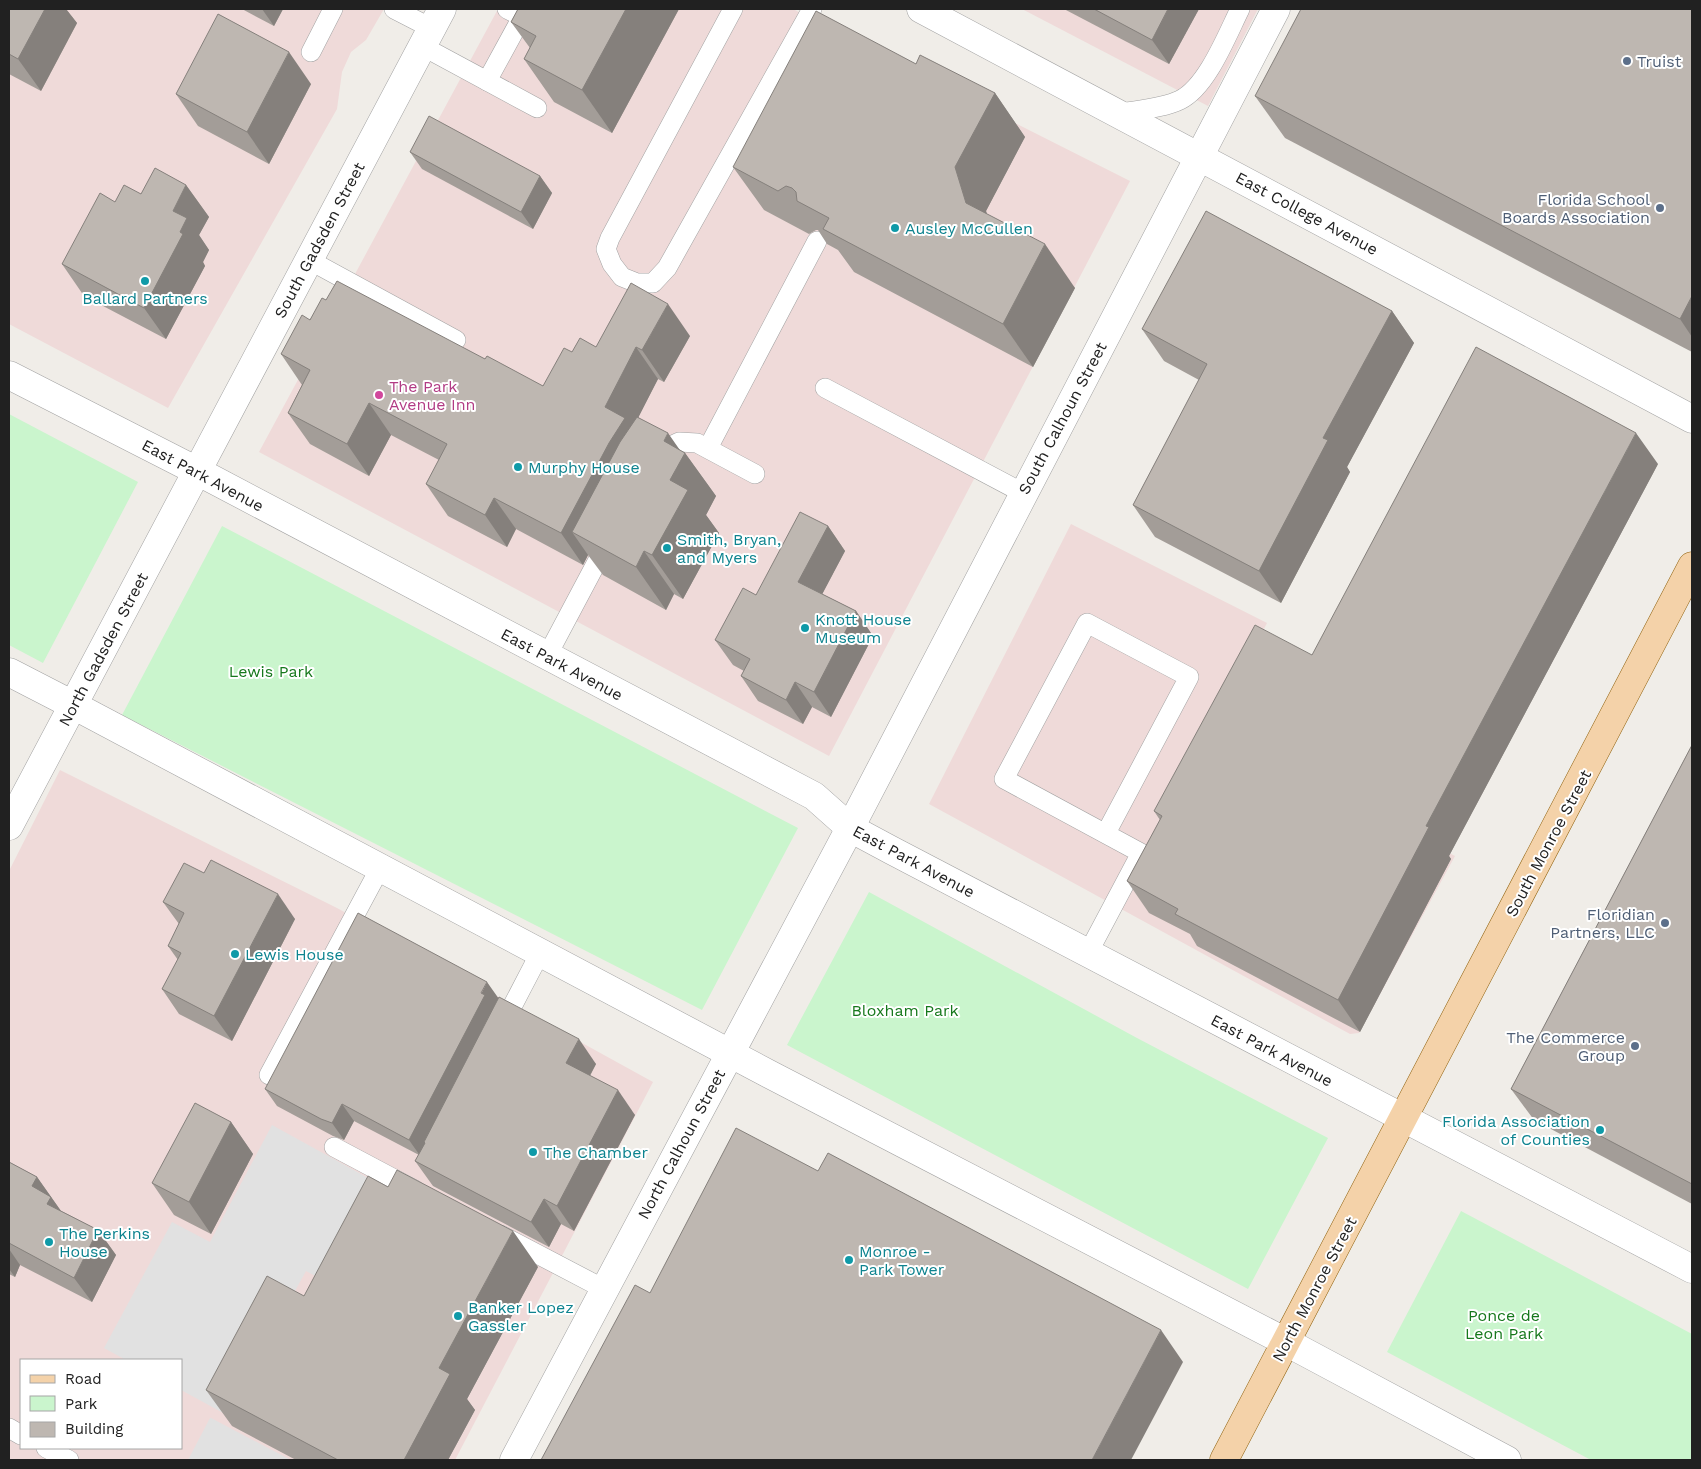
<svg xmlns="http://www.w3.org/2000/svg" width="1701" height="1469" viewBox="0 0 1701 1469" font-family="'Work Sans',sans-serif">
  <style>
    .commercial { fill: #efdad9; fill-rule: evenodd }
    .park { fill: #caf5cd }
    .parking { fill: #e1e1e1 }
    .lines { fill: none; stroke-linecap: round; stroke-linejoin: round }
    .service-casing { stroke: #a2a2a2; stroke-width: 20 }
    .minor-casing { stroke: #a2a2a2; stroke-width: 29 }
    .tertiary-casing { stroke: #a2a2a2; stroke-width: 29 }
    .primary-casing { stroke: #90620e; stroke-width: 29 }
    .service { stroke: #fff; stroke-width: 19 }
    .minor { stroke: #fff; stroke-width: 28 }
    .tertiary { stroke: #fff; stroke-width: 28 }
    .primary { stroke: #f4d2a9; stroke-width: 28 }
    .wall { fill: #a39d98 }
    .shaded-wall { fill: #85807c }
    .building { fill: #beb7b1; stroke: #85807c }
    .service-dot { fill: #5c6f8a; stroke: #fff; stroke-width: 2 }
    .culture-dot { fill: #0f9aa8; stroke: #fff; stroke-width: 2 }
    .hotel-dot { fill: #d1479c; stroke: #fff; stroke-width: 2 }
    .labels { text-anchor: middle; stroke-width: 4; stroke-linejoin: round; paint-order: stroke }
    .service-label { font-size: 16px; fill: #4e5e75; stroke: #fff; text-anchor: end }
    .street-label { font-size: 16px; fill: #212121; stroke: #fff }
    .culture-label { font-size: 16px; fill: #0d838f; stroke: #fff; text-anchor: start }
    .hotel-label { font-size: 16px; fill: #b23c85; stroke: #fff; text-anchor: start }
    .park-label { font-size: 16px; fill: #16781c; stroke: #fff }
  </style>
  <rect width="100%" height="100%" fill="#f0ede8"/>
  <g class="commercial">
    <path d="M 9,9 L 384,9 L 366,40 L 351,52 L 342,72 L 337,109 L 168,408 L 9,324 Z"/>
    <path d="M 498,9 L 793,9 L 896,63 L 1130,181 L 829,756 L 259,452 Z"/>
    <path d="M 1022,9 L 1258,9 L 1208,106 Z"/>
    <path d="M 1071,524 L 1267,623 L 1211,731 L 1455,856 L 1359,1033 L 1350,1034 L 929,804 Z"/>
    <path d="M 60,770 L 337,908 L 653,1082 L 455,1460 L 9,1460 L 9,871 ZM 21,1360 L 181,1360 L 181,1448 L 21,1448 Z"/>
  </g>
  <g class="park">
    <path d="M 9,414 L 138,482 L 43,663 L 9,645 Z"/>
    <path d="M 222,526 L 798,828 L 702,1010 L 122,715 Z"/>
    <path d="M 869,892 L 1137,1038 L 1328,1138 L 1248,1289 L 787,1045 Z"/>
    <path d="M 1461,1211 L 1692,1334 L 1692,1460 L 1591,1460 L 1387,1352 Z"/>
  </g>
  <g class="parking">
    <path d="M 272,1125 L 390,1190 L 337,1288 L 306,1271 L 227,1415 L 181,1390 L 181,1360 L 126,1360 L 104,1348 L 172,1222 L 210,1242 Z"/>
    <path d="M 210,1418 L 211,1418 L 291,1460 L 188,1460 Z"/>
  </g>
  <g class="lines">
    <g class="service-casing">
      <g id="service">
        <path d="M 394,9 L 431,28"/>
        <path d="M 733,9 L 610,238 L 606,249 L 612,264 L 622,277 L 637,283 L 653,283 L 667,268 L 812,9"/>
        <path d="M 422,46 L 537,108"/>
        <path d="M 311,52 L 333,9"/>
        <path d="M 487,81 L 522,17 L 507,9"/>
        <path d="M 1120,113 C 1138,110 1164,108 1180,100 C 1207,87 1227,35 1240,9"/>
        <path d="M 309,260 L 456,340"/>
        <path d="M 825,388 L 1023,493"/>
        <path d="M 708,448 L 817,241"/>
        <path d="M 655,459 L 660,451 L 679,442 L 697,443 L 755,474"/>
        <path d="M 547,656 L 607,543"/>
        <path d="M 1088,953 L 1141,853 L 1004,779 L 1087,623 L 1189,677 L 1106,833"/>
        <path d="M 502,1026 L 540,953"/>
        <path d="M 269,1075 L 380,868"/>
        <path d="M 334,1147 L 415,1190"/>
        <path d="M 501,1235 L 604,1289"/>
        <path d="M 9,1428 L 21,1435"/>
        <path d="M 46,1448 L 69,1460"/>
      </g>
    </g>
    <g class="minor-casing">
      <path id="minor" d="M 9,672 L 73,705"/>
    </g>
    <g class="tertiary-casing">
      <g id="tertiary">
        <path d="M 921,9 L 1692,419"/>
        <path d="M 9,375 L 197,471 L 814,796 L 850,828 L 891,850 L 1692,1269"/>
        <path d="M 73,705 L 769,1074 L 1286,1342 L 1507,1460"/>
        <path d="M 9,826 L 442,9"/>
        <path d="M 514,1460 L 850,828 L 1276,9"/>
      </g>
    </g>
    <g class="primary-casing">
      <path id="primary" d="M 1224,1460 L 1692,566"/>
    </g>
    <use href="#service" class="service"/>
    <use href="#minor" class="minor"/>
    <use href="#tertiary" class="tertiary"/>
    <use href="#primary" class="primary"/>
  </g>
  <g class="wall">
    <path d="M 9,9 L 66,9 L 77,23 L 41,91 L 9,74 Z"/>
    <path d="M 242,9 L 283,9 L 274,26 Z"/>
    <path d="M 518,9 L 679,9 L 612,133 L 554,102 L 524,59 L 530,48 L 511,22 Z"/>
    <path d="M 1064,9 L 1199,9 L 1169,64 Z"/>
    <path d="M 1692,9 L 1692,352 L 1285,138 L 1255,96 Z"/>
    <path d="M 916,64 L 995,93 L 1025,137 L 986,211 L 987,214 L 1075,288 L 1033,367 L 854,272 L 838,250 L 827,244 L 818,230 L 816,230 L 809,234 L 764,210 L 733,167 Z"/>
    <path d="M 311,84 L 269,164 L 198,126 L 176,94 Z"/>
    <path d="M 410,152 L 540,176 L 552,193 L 533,229 L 422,169 Z"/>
    <path d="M 186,185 L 209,217 L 199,235 L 209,250 L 203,262 L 205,266 L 166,339 L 84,296 L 62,264 L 115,202 L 141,194 Z"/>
    <path d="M 326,300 L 485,359 L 543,386 L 572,352 L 596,347 L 690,336 L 664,382 L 658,379 L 638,417 L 680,450 L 685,453 L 716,496 L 706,515 L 719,533 L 683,599 L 674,594 L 666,610 L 603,575 L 588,555 L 583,565 L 516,529 L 507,547 L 448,516 L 426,484 L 439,460 L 391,435 L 369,476 L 310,444 L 288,413 L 302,385 L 281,354 Z"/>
    <path d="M 1392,311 L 1414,343 L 1347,467 L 1350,472 L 1281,603 L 1155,537 L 1133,505 L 1199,380 L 1164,361 L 1142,329 Z"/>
    <path d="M 1658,464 L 1449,856 L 1451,859 L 1360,1032 L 1197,946 L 1190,934 L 1149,913 L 1127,881 L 1160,820 L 1154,811 L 1312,655 Z"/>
    <path d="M 828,526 L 845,551 L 822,594 L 856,611 L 873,636 L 831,717 L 812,707 L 803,724 L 758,701 L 741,676 L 744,671 L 733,665 L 715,640 L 756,595 Z"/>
    <path d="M 1692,745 L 1692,1204 L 1534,1120 L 1511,1089 Z"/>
    <path d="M 204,873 L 295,919 L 232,1041 L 179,1014 L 162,989 L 178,960 L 168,946 L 179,924 L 163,902 Z"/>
    <path d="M 499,998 L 596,1064 L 590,1076 L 635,1115 L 574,1231 L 561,1224 L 549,1247 L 433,1186 L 415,1161 L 419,1155 L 354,1121 L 344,1140 L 333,1136 L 277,1106 L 265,1089 Z"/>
    <path d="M 231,1122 L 253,1154 L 211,1234 L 174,1215 L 152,1183 Z"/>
    <path d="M 9,1162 L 37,1177 L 61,1211 L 98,1230 L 116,1255 L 92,1302 L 20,1265 L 15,1277 L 9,1274 Z"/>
    <path d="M 538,1267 L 467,1399 L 475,1410 L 448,1460 L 296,1460 L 232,1426 L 206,1390 Z"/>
  </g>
  <g class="shaded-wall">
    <path d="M 45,9 L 66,9 L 77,23 L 41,91 L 18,59 Z"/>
    <path d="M 262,9 L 283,9 L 274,26 Z"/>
    <path d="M 626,9 L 679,9 L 612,133 L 582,90 Z"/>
    <path d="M 1168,9 L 1199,9 L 1169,64 L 1152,40 Z"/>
    <path d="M 289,52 L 311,84 L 269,164 L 247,132 Z"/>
    <path d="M 995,93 L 1025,137 L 986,211 L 997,246 L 966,203 L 955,167 Z"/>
    <path d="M 540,176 L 552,193 L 533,229 L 521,212 Z"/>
    <path d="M 186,185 L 209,217 L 199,235 L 209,250 L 203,262 L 205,266 L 166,339 L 144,308 L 180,232 L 173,211 Z"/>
    <path d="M 1045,244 L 1075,288 L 1033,367 L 1003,324 Z"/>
    <path d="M 1692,296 L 1692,337 L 1680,319 Z"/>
    <path d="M 668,304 L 690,336 L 664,382 L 642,350 Z"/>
    <path d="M 1392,311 L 1414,343 L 1347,467 L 1350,472 L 1281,603 L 1259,571 L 1323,438 Z"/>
    <path d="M 636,347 L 658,379 L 633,428 L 572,532 L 588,555 L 583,565 L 561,533 L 605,407 Z"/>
    <path d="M 369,403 L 391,435 L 369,476 L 347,444 Z"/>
    <path d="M 668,433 L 684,456 L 685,453 L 716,496 L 706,515 L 719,533 L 683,599 L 652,555 L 670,480 L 664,441 Z"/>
    <path d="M 1636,433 L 1658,464 L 1449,856 L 1451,859 L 1360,1032 L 1338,1000 L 1426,826 Z"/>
    <path d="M 494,498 L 516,529 L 507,547 L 485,515 Z"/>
    <path d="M 828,526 L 845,551 L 816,606 L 798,582 Z"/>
    <path d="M 644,551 L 674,594 L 666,610 L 636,567 Z"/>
    <path d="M 856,611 L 873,636 L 831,717 L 814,692 Z"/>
    <path d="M 795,682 L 812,707 L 803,724 L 786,700 Z"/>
    <path d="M 278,894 L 295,919 L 232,1041 L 214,1016 Z"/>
    <path d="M 487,982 L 499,999 L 425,1143 L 424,1142 L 427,1146 L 421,1157 L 409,1140 Z"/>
    <path d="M 579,1039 L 596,1064 L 583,1088 L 566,1063 Z"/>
    <path d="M 618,1090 L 635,1115 L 574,1231 L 557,1206 Z"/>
    <path d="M 342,1104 L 354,1121 L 344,1140 L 332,1123 Z"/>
    <path d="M 231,1122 L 253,1154 L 211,1234 L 189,1202 Z"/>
    <path d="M 37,1177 L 68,1221 L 49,1211 L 32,1186 Z"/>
    <path d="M 544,1199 L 561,1224 L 549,1247 L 531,1222 Z"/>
    <path d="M 98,1230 L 116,1255 L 92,1302 L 74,1278 Z"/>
    <path d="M 513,1231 L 538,1267 L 467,1399 L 475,1410 L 448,1460 L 404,1460 L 439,1368 Z"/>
    <path d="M 9,1249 L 20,1265 L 15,1277 L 9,1269 Z"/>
    <path d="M 1161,1330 L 1183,1362 L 1131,1460 L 1092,1460 Z"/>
  </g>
  <g class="building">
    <path d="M 9,9 L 45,9 L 18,59 L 9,54 Z"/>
    <path d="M 518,9 L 626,9 L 582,90 L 524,59 L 536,36 L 511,22 Z"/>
    <path d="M 1094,9 L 1168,9 L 1152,40 Z"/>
    <path d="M 1301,9 L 1692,9 L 1692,296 L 1680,319 L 1255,96 Z"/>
    <path d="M 816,11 L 916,64 L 920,55 L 995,93 L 955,167 L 966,203 L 1045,244 L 1003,324 L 823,229 L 829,218 L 797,201 L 796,192 L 792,188 L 786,186 L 778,191 L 733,167 Z"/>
    <path d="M 218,14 L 289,52 L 247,132 L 176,94 Z"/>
    <path d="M 429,116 L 540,176 L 521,212 L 410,152 Z"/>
    <path d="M 155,168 L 186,185 L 173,211 L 187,218 L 180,232 L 183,234 L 144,308 L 62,264 L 100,193 L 115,202 L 124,185 L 141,194 Z"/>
    <path d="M 1206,211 L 1392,311 L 1323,438 L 1328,440 L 1259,571 L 1133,505 L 1207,364 L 1142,329 Z"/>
    <path d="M 337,281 L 485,359 L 487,356 L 543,386 L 564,348 L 572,352 L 580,338 L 596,347 L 631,283 L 668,304 L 642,350 L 636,347 L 605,407 L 625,418 L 609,443 L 561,533 L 494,498 L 485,515 L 426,484 L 447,444 L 369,403 L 347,444 L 288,413 L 310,370 L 281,354 L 302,315 L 310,320 L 322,298 L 326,300 Z"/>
    <path d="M 1476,347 L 1636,433 L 1426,826 L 1429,827 L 1338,1000 L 1175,914 L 1178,909 L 1127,881 L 1162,816 L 1154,811 L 1255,625 L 1312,655 Z"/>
    <path d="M 637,417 L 668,433 L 664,441 L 685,453 L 670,480 L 688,490 L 652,555 L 644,551 L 636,567 L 572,532 L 620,442 Z"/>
    <path d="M 800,512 L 828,526 L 798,582 L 856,611 L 814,692 L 795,682 L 786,700 L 741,676 L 750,659 L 715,640 L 743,588 L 756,595 Z"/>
    <path d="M 1692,745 L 1692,1184 L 1511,1089 Z"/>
    <path d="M 211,860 L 278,894 L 214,1016 L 162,989 L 181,953 L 168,946 L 184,913 L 163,902 L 184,863 L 204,873 Z"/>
    <path d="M 358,913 L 487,982 L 481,993 L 485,995 L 409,1140 L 342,1104 L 332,1123 L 321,1119 L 265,1089 Z"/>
    <path d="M 499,997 L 579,1039 L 566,1063 L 618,1090 L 557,1206 L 544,1199 L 531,1222 L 415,1161 L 425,1143 L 424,1142 Z"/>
    <path d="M 195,1103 L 231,1122 L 189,1202 L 152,1183 Z"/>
    <path d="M 736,1128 L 818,1171 L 828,1153 L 1161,1330 L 1092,1460 L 541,1460 L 635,1285 L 650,1293 Z"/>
    <path d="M 9,1162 L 37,1177 L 32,1186 L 51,1197 L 47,1204 L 98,1230 L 74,1278 L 9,1243 Z"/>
    <path d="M 397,1170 L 513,1231 L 439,1368 L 450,1374 L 404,1460 L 338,1460 L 206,1390 L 267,1276 L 304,1296 L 368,1176 L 388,1187 Z"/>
  </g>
  <g class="service-dot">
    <circle cx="1627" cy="61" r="5"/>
    <circle cx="1660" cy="208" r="5"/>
    <circle cx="1665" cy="923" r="5"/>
    <circle cx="1635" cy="1046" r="5"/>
  </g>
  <g class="culture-dot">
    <circle cx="895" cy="228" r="5"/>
    <circle cx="145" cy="281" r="5"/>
    <circle cx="518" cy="467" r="5"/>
    <circle cx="667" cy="548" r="5"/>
    <circle cx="805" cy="628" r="5"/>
    <circle cx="235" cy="954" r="5"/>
    <circle cx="1600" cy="1130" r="5"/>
    <circle cx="533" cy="1152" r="5"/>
    <circle cx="49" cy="1242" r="5"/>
    <circle cx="849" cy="1260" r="5"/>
    <circle cx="458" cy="1316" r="5"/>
  </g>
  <circle class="hotel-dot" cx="379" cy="395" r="5"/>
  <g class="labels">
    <g class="service-label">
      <text x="1637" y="67" text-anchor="start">Truist</text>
      <text x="1650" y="205">Florida School<tspan x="1650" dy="18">Boards Association</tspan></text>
      <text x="1655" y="920">Floridian<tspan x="1655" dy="18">Partners, LLC</tspan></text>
      <text x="1625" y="1043">The Commerce<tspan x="1625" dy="18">Group</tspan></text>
    </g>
    <g class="street-label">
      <text transform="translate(1307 213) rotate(28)" y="6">East College Avenue</text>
      <text transform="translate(319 240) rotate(-62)" y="6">South Gadsden Street</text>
      <text transform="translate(1062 418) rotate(-62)" y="6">South Calhoun Street</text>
      <text transform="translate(203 475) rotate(28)" y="6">East Park Avenue</text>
      <text transform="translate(103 649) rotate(-62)" y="6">North Gadsden Street</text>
      <text transform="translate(562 664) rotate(28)" y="6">East Park Avenue</text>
      <text transform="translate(1548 843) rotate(-62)" y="6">South Monroe Street</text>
      <text transform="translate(914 861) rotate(28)" y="6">East Park Avenue</text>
      <text transform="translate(1272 1050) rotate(28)" y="6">East Park Avenue</text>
      <text transform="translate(681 1144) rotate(-62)" y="6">North Calhoun Street</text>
      <text transform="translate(1314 1289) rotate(-62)" y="6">North Monroe Street</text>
    </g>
    <g class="culture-label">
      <text x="905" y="234">Ausley McCullen</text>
      <text x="145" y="304" text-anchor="middle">Ballard Partners</text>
      <text x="528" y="473">Murphy House</text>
      <text x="677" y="545">Smith, Bryan,<tspan x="677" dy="18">and Myers</tspan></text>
      <text x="815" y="625">Knott House<tspan x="815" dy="18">Museum</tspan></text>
      <text x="245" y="960">Lewis House</text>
      <text x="1590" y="1127" text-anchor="end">Florida Association<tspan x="1590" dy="18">of Counties</tspan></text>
      <text x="543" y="1158">The Chamber</text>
      <text x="59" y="1239">The Perkins<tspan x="59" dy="18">House</tspan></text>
      <text x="859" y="1257">Monroe -<tspan x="859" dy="18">Park Tower</tspan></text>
      <text x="468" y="1313">Banker Lopez<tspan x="468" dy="18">Gassler</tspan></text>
    </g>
    <g class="hotel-label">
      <text x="389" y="392">The Park<tspan x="389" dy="18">Avenue Inn</tspan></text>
    </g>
    <g class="park-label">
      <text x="271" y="677">Lewis Park</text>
      <text x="905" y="1016">Bloxham Park</text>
      <text x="1504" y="1321">Ponce de<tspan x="1504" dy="18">Leon Park</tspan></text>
    </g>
  </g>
  <rect width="1701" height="1469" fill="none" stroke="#212121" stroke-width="20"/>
  <rect x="20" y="1359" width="162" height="90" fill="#ffffff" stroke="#a6a6a6"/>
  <rect x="30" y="1375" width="25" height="8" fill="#f4d2a9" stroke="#a6a6a6"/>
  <text x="65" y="1384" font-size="15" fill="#212121">Road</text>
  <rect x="30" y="1396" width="25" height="15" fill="#caf5cd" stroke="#a6a6a6"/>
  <text x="65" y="1409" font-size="15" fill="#212121">Park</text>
  <rect x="30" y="1422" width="25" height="15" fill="#beb7b1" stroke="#a6a6a6"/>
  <text x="65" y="1434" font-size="15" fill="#212121">Building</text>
</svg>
